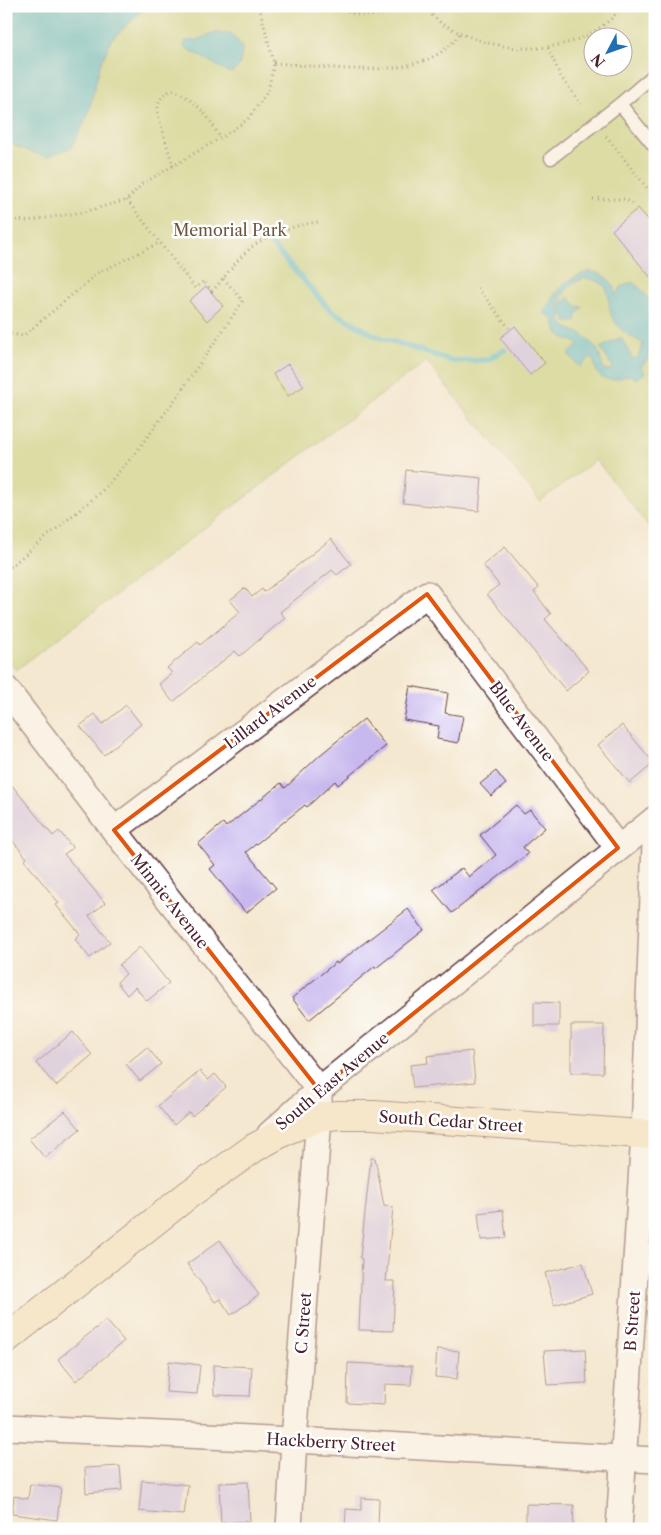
<svg xmlns="http://www.w3.org/2000/svg" width="661" height="1535" viewBox="0 0 661 1535" font-family="'Libre Caslon Text',serif">
  <style>
    .green { fill: #bfcf71; stroke: #84774e; fill-rule: evenodd }
    .water { fill: #4ab6c5; stroke: #4a6a78; fill-rule: evenodd }
    .lines { fill: none; stroke-linecap: round; stroke-linejoin: round }
    .stream { stroke: #4ab6c5; stroke-width: 6 }
    .building { fill: #c8b8ee }
    .service-casing { stroke: #643d44; stroke-width: 15 }
    .minor-casing { stroke: #643d44; stroke-width: 28 }
    .secondary-casing { stroke: #643d44; stroke-width: 30 }
    .path { stroke: #643d44; stroke-width: 3; stroke-dasharray: 1 4; stroke-linecap: butt }
    .service { stroke: #fff; stroke-width: 12 }
    .minor { stroke: #fff; stroke-width: 25 }
    .secondary { stroke: #f9e7c3; stroke-width: 28 }
    .marked { fill: none; stroke: #e0560e; stroke-width: 4; stroke-linejoin: round }
    .labels { text-anchor: middle; stroke-width: 5; stroke-linejoin: round; paint-order: stroke }
    .park-label { font-size: 16px; fill: #6d5440; stroke: #fff }
    .street-label { font-size: 16px; fill: #4a1f2b; stroke: #fff }
  </style>
  <rect width="100%" height="100%" fill="#fff"/>
  <filter id="ink" filterUnits="userSpaceOnUse"><feTurbulence type="fractalNoise" baseFrequency=".02" numOctaves="2"/><feDisplacementMap in="SourceGraphic" scale="10" xChannelSelector="R" yChannelSelector="G"/><feConvolveMatrix kernelMatrix="1 2 1 2 8 2 1 2 1" color-interpolation-filters="sRGB"/></filter>
  <filter id="wash" filterUnits="userSpaceOnUse"><feTurbulence type="fractalNoise" baseFrequency=".0096" numOctaves="4" result="noise"/><feDisplacementMap in="SourceGraphic" scale="20" xChannelSelector="R" yChannelSelector="G"/><feGaussianBlur stdDeviation="1.12" result="paint"/><feColorMatrix in="noise" values="0 0 0 0 0 0 0 0 0 0 0 0 0 0 0 0 0 1.4 0 .05"/><feComposite in="paint" operator="in"/></filter>
  <g filter="url(#wash)">
    <rect width="100%" height="100%" fill="#f4e8d0"/>
    <path class="green" d="M 6,6 L 655,6 L 655,534 L 596,460 L 540,501 L 426,361 L 16,670 L 6,658 ZM 594,38 L 624,38 L 624,68 L 594,68 Z"/>
    <g class="water">
      <path d="M 6,6 L 156,6 L 143,10 L 111,40 L 100,66 L 88,115 L 72,147 L 46,157 L 15,146 L 6,135 Z"/>
      <path d="M 216,32 L 222,34 L 229,32 L 242,46 C 241,57 242,69 230,73 L 184,47 L 185,41 L 196,40 Z"/>
      <path d="M 590,271 C 603,274 615,280 616,295 L 621,287 L 632,282 C 656,298 655,317 655,342 L 650,347 L 648,359 L 641,367 L 645,373 L 636,379 L 629,375 C 617,380 599,385 595,367 C 594,365 594,362 594,359 L 591,357 L 580,367 L 568,354 L 579,345 C 572,339 561,339 557,332 C 555,328 555,323 553,319 L 544,313 L 544,310 C 549,306 549,303 553,297 C 560,283 576,276 590,271 ZM 586,278 C 619,283 602,303 615,322 C 622,333 633,337 643,344 L 638,357 L 635,359 L 632,358 L 621,337 L 600,348 L 613,367 L 610,370 L 604,369 C 600,362 601,353 595,347 C 591,342 585,336 580,333 C 570,329 562,328 560,316 L 562,313 L 566,322 L 576,322 L 577,314 L 583,307 L 576,306 L 569,297 L 562,302 L 561,308 L 559,308 C 558,296 574,280 586,278 Z"/>
    </g>
    <g class="lines">
      <path class="stream" d="M 266,238 L 330,310 L 376,336 L 452,361 L 487,360 L 504,350"/>
    </g>
    <g id="blocks">
      <g class="building">
        <path d="M 638,208 L 655,227 L 655,283 L 612,230 Z"/>
        <path d="M 206,286 L 223,306 L 207,321 L 189,301 Z"/>
        <path d="M 515,326 L 545,363 L 530,375 L 500,338 Z"/>
        <path d="M 288,364 L 304,386 L 288,396 L 273,374 Z"/>
        <path d="M 406,470 L 482,478 L 479,511 L 403,503 Z"/>
        <path d="M 331,539 L 351,564 L 337,575 L 332,570 L 280,612 L 285,618 L 240,656 L 235,651 L 173,702 L 159,684 L 172,673 L 167,668 L 198,642 L 200,645 L 240,612 L 230,600 L 245,588 L 252,597 L 262,589 L 264,592 Z"/>
        <path d="M 505,547 L 539,588 L 534,592 L 551,614 L 545,619 L 589,671 L 566,691 L 487,594 L 499,585 L 483,565 Z"/>
        <path d="M 410,686 L 448,693 L 445,713 L 463,716 L 458,743 L 437,739 L 439,726 L 404,720 Z"/>
        <path d="M 126,705 L 141,724 L 104,755 L 80,726 L 95,714 L 103,724 Z"/>
        <path d="M 364,719 L 386,746 L 338,785 L 335,781 L 307,807 L 305,805 L 246,852 L 276,888 L 246,913 L 210,869 L 215,865 L 198,844 L 223,823 L 226,827 L 281,783 L 285,788 L 320,755 Z"/>
        <path d="M 622,725 L 654,763 L 630,783 L 598,745 Z"/>
        <path d="M 496,771 L 506,784 L 491,796 L 480,784 Z"/>
        <path d="M 6,778 L 53,836 L 59,831 L 73,848 L 64,854 L 105,903 L 89,916 L 110,942 L 90,958 L 75,939 L 80,934 L 56,905 L 59,903 L 24,860 L 27,858 L 6,833 Z"/>
        <path d="M 516,805 L 524,814 L 530,810 L 545,828 L 523,847 L 528,854 L 452,913 L 433,890 L 462,868 L 469,877 L 496,855 L 480,835 Z"/>
        <path d="M 408,909 L 424,930 L 376,968 L 375,966 L 309,1020 L 292,998 L 336,962 L 337,964 Z"/>
        <path d="M 140,947 L 169,983 L 147,1001 L 135,987 L 127,995 L 117,982 L 126,974 L 119,965 Z"/>
        <path d="M 534,1002 L 559,1003 L 559,1026 L 534,1026 Z"/>
        <path d="M 571,1025 L 604,1025 L 603,1073 L 571,1073 Z"/>
        <path d="M 73,1032 L 92,1055 L 56,1086 L 36,1063 Z"/>
        <path d="M 147,1047 L 161,1064 L 140,1081 L 126,1064 Z"/>
        <path d="M 472,1051 L 475,1082 L 413,1088 L 410,1065 L 428,1063 L 427,1056 Z"/>
        <path d="M 200,1071 L 208,1080 L 215,1074 L 226,1087 L 192,1116 L 189,1112 L 174,1125 L 158,1106 Z"/>
        <path d="M 65,1111 L 80,1129 L 45,1158 L 29,1139 Z"/>
        <path d="M 371,1158 L 375,1158 L 384,1206 L 393,1207 L 386,1281 L 395,1281 L 393,1331 L 359,1330 L 362,1259 L 360,1258 Z"/>
        <path d="M 503,1210 L 506,1238 L 481,1240 L 478,1213 Z"/>
        <path d="M 220,1240 L 259,1295 L 231,1315 L 220,1299 L 215,1302 L 187,1264 Z"/>
        <path d="M 583,1263 L 592,1294 L 554,1305 L 545,1273 Z"/>
        <path d="M 106,1320 L 124,1341 L 76,1381 L 58,1359 Z"/>
        <path d="M 437,1349 L 459,1351 L 457,1379 L 435,1377 Z"/>
        <path d="M 585,1349 L 587,1383 L 547,1385 L 544,1351 Z"/>
        <path d="M 169,1361 L 200,1365 L 197,1394 L 166,1392 Z"/>
        <path d="M 348,1363 L 412,1366 L 411,1385 L 385,1384 L 384,1405 L 347,1403 Z"/>
        <path d="M 213,1365 L 252,1367 L 250,1396 L 214,1395 Z"/>
        <path d="M 120,1466 L 122,1490 L 86,1493 L 85,1468 Z"/>
        <path d="M 142,1480 L 188,1485 L 184,1515 L 139,1511 Z"/>
        <path d="M 248,1482 L 250,1521 L 221,1523 L 219,1483 Z"/>
        <path d="M 30,1484 L 61,1488 L 57,1520 L 12,1514 L 14,1496 L 28,1499 Z"/>
        <path d="M 361,1498 L 379,1499 L 378,1529 L 345,1529 L 346,1509 L 361,1510 Z"/>
        <path d="M 526,1504 L 574,1505 L 573,1529 L 526,1529 Z"/>
      </g>
    </g>
  </g>
  <g filter="url(#ink)">
    <use href="#blocks" fill-opacity="0" stroke="#643d44" stroke-width="1"/>
    <g class="lines">
      <g class="service-casing">
        <g id="service">
          <path d="M 620,104 L 655,147"/>
          <path d="M 551,158 L 620,104 L 655,74"/>
        </g>
      </g>
      <g class="minor-casing">
        <g id="minor">
          <path d="M 6,689 L 114,830 L 319,1090 L 319,1117 L 294,1440 L 289,1529"/>
          <path d="M 114,830 L 427,594 L 618,848"/>
          <path d="M 270,1134 L 319,1090 L 655,819"/>
          <path d="M 6,1427 L 294,1440 L 655,1460"/>
          <path d="M 619,1529 L 644,1134 L 655,843"/>
        </g>
      </g>
      <g class="secondary-casing">
        <path id="secondary" d="M 6,1339 L 188,1195 L 254,1148 L 287,1130 L 319,1117 L 339,1115 L 373,1115 L 655,1135"/>
      </g>
      <g class="path">
        <path d="M 339,6 C 344,9 349,12 354,14 C 369,17 388,15 401,6"/>
        <path d="M 460,33 C 471,37 482,42 493,44 C 531,53 575,48 606,23 C 612,19 617,12 621,6"/>
        <path d="M 548,48 L 561,77 L 581,104"/>
        <path d="M 274,63 C 326,66 427,86 460,33 L 442,24 L 422,6"/>
        <path d="M 606,136 L 655,198"/>
        <path d="M 173,166 L 158,114 C 157,102 161,93 174,90 C 195,100 210,117 220,138"/>
        <path d="M 593,199 L 624,199 L 635,205"/>
        <path d="M 127,200 L 195,288 L 204,281 L 212,291 C 223,280 231,267 242,256 C 262,235 290,226 318,222"/>
        <path d="M 6,219 L 27,221 L 84,212 L 127,200 L 142,184 L 224,136 L 248,119 L 268,91 L 274,63 L 259,6"/>
        <path d="M 478,288 L 509,328"/>
        <path d="M 6,333 L 23,336 L 98,273 L 159,243"/>
        <path d="M 6,570 L 100,493 L 134,455 L 179,394 L 243,301 L 223,278"/>
      </g>
      <use href="#service" class="service"/>
      <use href="#minor" class="minor"/>
      <use href="#secondary" class="secondary"/>
    </g>
  </g>
  <path d="M0 0H661V1535H0ZM 427,594 L 618,848 L 319,1090 L 114,830 Z" fill="#f4e8d0" fill-opacity=".55" fill-rule="evenodd"/>
  <path class="marked" d="M 427,594 L 618,848 L 319,1090 L 114,830 Z"/>
  <g class="labels">
    <g class="park-label">
      <text x="230" y="236">Memorial Park</text>
    </g>
    <g class="street-label">
      <text transform="translate(270 712) rotate(-37)" y="6">Lillard Avenue</text>
      <text transform="translate(522 721) rotate(53)" y="6">Blue Avenue</text>
      <text transform="translate(170 901) rotate(52)" y="6">Minnie Avenue</text>
      <text transform="translate(332 1081) rotate(-40)" y="6">South East Avenue</text>
      <text transform="translate(451 1121) rotate(4)" y="6">South Cedar Street</text>
      <text transform="translate(632 1321) rotate(-86)" y="6">B Street</text>
      <text transform="translate(303 1323) rotate(-86)" y="6">C Street</text>
      <text transform="translate(331 1442) rotate(3)" y="6">Hackberry Street</text>
    </g>
  </g>
  <rect width="661" height="1535" fill="none" stroke="#fff" stroke-width="25"/>
  <g transform="translate(608 52) rotate(229)"><circle r="24" fill="#ffffff" stroke="#b7a5aa"/>
  <path d="M0-4L9 19L0 12L-9 19Z" fill="#1f6fb2"/>
  <text y="-8" font-size="14" font-weight="bold" text-anchor="middle" fill="#4a1f2b">N</text>
  </g>
</svg>
